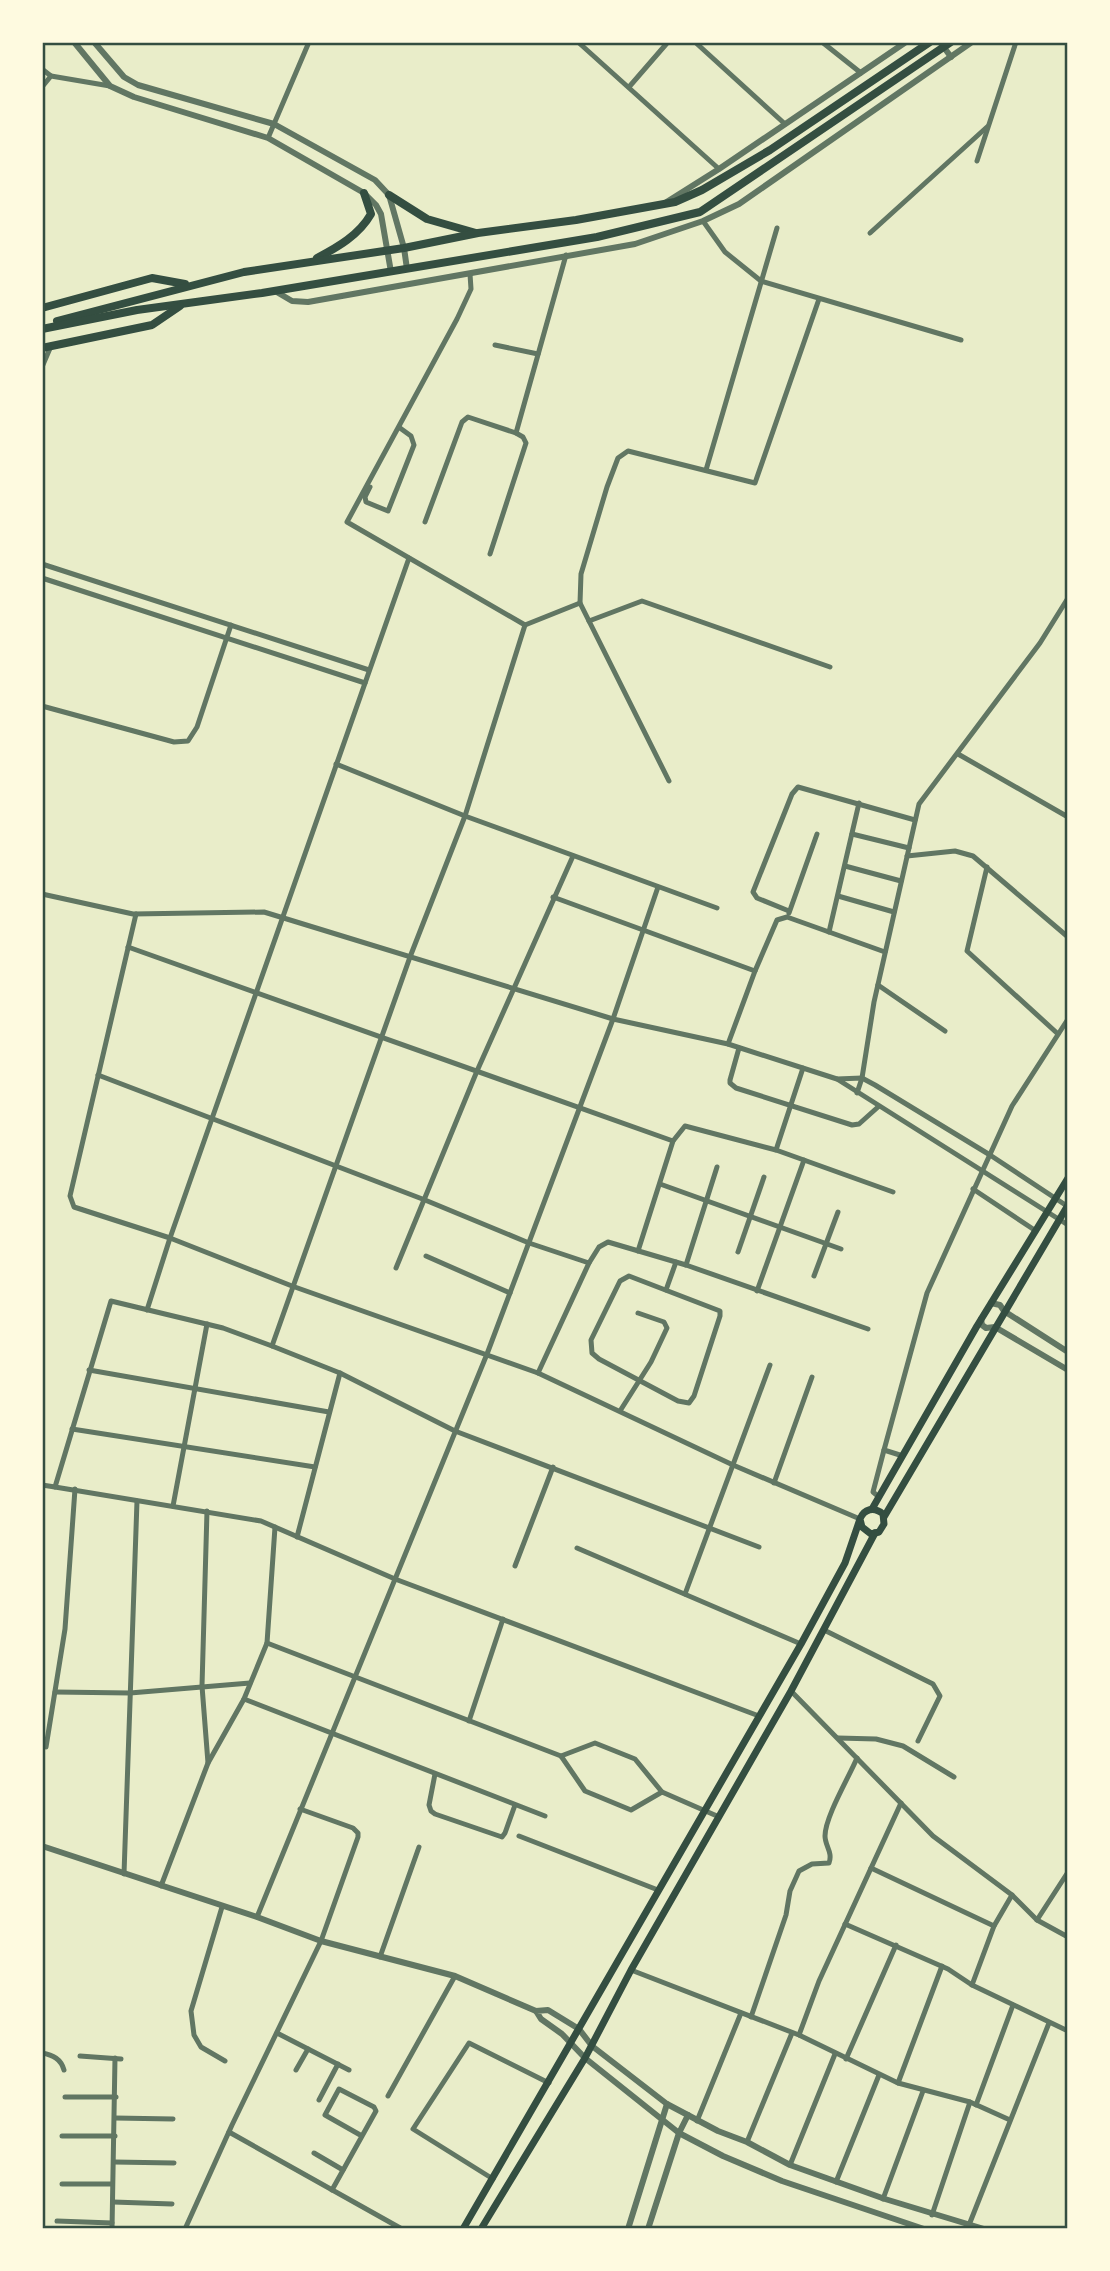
<svg xmlns="http://www.w3.org/2000/svg" width="1110" height="2271" viewBox="0 0 1110 2271" font-family="'DM Sans',sans-serif">
  <style>
    .lines { fill: none; stroke-linecap: round; stroke-linejoin: round }
    .minor { stroke: #617663; stroke-width: 5 }
    .tertiary { stroke: #617663; stroke-width: 6 }
    .secondary { stroke: #344e41; stroke-width: 7 }
    .trunk { stroke: #344e41; stroke-width: 8 }
    .neatline { fill: none; stroke: #344e41; stroke-width: 2.5 }
  </style>
  <rect width="100%" height="100%" fill="#e9edc9"/>
  <g class="lines">
    <g class="minor">
      <path d="M 578,42 L 719,169"/>
      <path d="M 695,42 L 785,124"/>
      <path d="M 822,42 L 861,73"/>
      <path d="M 42,69 L 51,76"/>
      <path d="M 42,87 L 51,76 L 110,86"/>
      <path d="M 629,87 L 668,42"/>
      <path d="M 268,138 L 309,42"/>
      <path d="M 977,161 L 1016,42"/>
      <path d="M 703,221 L 725,252 L 761,281 L 961,340"/>
      <path d="M 870,233 L 987,127"/>
      <path d="M 495,345 L 538,354"/>
      <path d="M 42,367 L 51,346"/>
      <path d="M 706,470 L 777,228"/>
      <path d="M 370,487 L 365,497 L 366,502 L 388,511 L 414,445 L 411,436 L 400,428"/>
      <path d="M 425,522 L 462,422 L 468,417 L 516,433"/>
      <path d="M 490,554 L 526,443 L 523,437 L 516,433 L 566,255"/>
      <path d="M 42,564 L 369,670"/>
      <path d="M 42,578 L 365,683"/>
      <path d="M 589,621 L 642,601 L 830,667"/>
      <path d="M 525,625 L 580,603"/>
      <path d="M 42,706 L 174,742 L 188,741 L 197,727 L 231,625"/>
      <path d="M 958,754 L 1068,817"/>
      <path d="M 336,764 L 465,816 L 717,908"/>
      <path d="M 669,781 L 580,603 L 581,574 L 607,487 L 618,458 L 628,451 L 755,483 L 819,299"/>
      <path d="M 852,834 L 909,848"/>
      <path d="M 907,856 L 955,851 L 973,856 L 1068,937"/>
      <path d="M 845,866 L 901,881"/>
      <path d="M 987,867 L 967,951 L 1058,1034"/>
      <path d="M 42,894 L 133,914 L 264,912 L 613,1019 L 728,1044 L 837,1079 L 1068,1225"/>
      <path d="M 838,896 L 894,912"/>
      <path d="M 553,897 L 755,971"/>
      <path d="M 789,911 L 757,898 L 753,892 L 792,794 L 798,787 L 915,820"/>
      <path d="M 789,913 L 817,834"/>
      <path d="M 136,914 L 70,1196 L 74,1207 L 170,1238 L 292,1286 L 538,1373 L 733,1465 L 860,1519"/>
      <path d="M 829,932 L 859,803"/>
      <path d="M 128,947 L 673,1141"/>
      <path d="M 878,985 L 945,1031"/>
      <path d="M 728,1044 L 755,971 L 777,920 L 787,917 L 885,952"/>
      <path d="M 739,1048 L 730,1080 L 730,1083 L 736,1088 L 852,1125 L 859,1124 L 878,1107"/>
      <path d="M 98,1075 L 425,1200 L 529,1243 L 589,1263"/>
      <path d="M 837,1079 L 862,1078 L 875,1085 L 990,1155 L 1067,1206"/>
      <path d="M 857,1093 L 862,1078 L 874,1002 L 919,804 L 1040,643 L 1068,598"/>
      <path d="M 776,1150 L 803,1068"/>
      <path d="M 660,1184 L 841,1249"/>
      <path d="M 973,1189 L 1036,1231"/>
      <path d="M 638,1251 L 673,1141 L 685,1126 L 776,1150 L 893,1192"/>
      <path d="M 738,1252 L 764,1177"/>
      <path d="M 426,1256 L 510,1293"/>
      <path d="M 686,1265 L 717,1167"/>
      <path d="M 396,1268 L 477,1071 L 573,856"/>
      <path d="M 629,1276 L 720,1311 L 720,1316 L 694,1396 L 689,1403 L 678,1401 L 599,1359 L 592,1353 L 591,1340 L 620,1281 Z"/>
      <path d="M 814,1276 L 838,1212"/>
      <path d="M 666,1290 L 676,1262"/>
      <path d="M 757,1291 L 804,1160"/>
      <path d="M 147,1310 L 170,1238 L 409,558"/>
      <path d="M 272,1346 L 410,957 L 465,816 L 525,625 L 347,522 L 457,319 L 471,289 L 470,274"/>
      <path d="M 89,1370 L 329,1412"/>
      <path d="M 538,1373 L 589,1263 L 599,1247 L 608,1242 L 686,1265 L 868,1329"/>
      <path d="M 620,1411 L 651,1362 L 667,1328 L 664,1322 L 638,1313"/>
      <path d="M 72,1429 L 315,1467"/>
      <path d="M 903,1456 L 884,1450 L 927,1293 L 1012,1106 L 1068,1019"/>
      <path d="M 774,1483 L 812,1377"/>
      <path d="M 42,1485 L 55,1487"/>
      <path d="M 879,1497 L 873,1492 L 884,1450"/>
      <path d="M 173,1506 L 207,1324"/>
      <path d="M 207,1511 L 202,1686 L 208,1763"/>
      <path d="M 297,1537 L 340,1373"/>
      <path d="M 577,1548 L 801,1644"/>
      <path d="M 515,1566 L 553,1467"/>
      <path d="M 685,1594 L 770,1365"/>
      <path d="M 824,1630 L 933,1684 L 940,1696 L 918,1741"/>
      <path d="M 267,1643 L 561,1756 L 585,1791 L 631,1810 L 662,1792 L 717,1816"/>
      <path d="M 791,1691 L 933,1836 L 1012,1895 L 1037,1920 L 1068,1937"/>
      <path d="M 55,1692 L 130,1693 L 250,1683"/>
      <path d="M 244,1699 L 545,1816"/>
      <path d="M 759,1716 L 395,1579 L 261,1521 L 55,1487 L 111,1301 L 223,1328 L 272,1346 L 340,1373 L 455,1431 L 759,1547"/>
      <path d="M 469,1721 L 503,1619"/>
      <path d="M 838,1738 L 876,1739 L 903,1746 L 954,1777"/>
      <path d="M 46,1747 L 65,1629 L 75,1489"/>
      <path d="M 561,1756 L 595,1743 L 635,1759 L 662,1792"/>
      <path d="M 435,1774 L 429,1805 L 431,1811 L 435,1814 L 502,1837 L 505,1833 L 515,1805"/>
      <path d="M 519,1836 L 658,1890"/>
      <path d="M 871,1868 L 994,1926"/>
      <path d="M 124,1874 L 137,1501"/>
      <path d="M 161,1886 L 208,1763 L 244,1699 L 267,1643 L 275,1527"/>
      <path d="M 222,1907 L 191,2011 L 194,2035 L 201,2047 L 225,2061"/>
      <path d="M 257,1917 L 487,1354 L 613,1019 L 658,887"/>
      <path d="M 1037,1920 L 1068,1872"/>
      <path d="M 845,1924 L 948,1969 L 972,1985 L 1068,2031"/>
      <path d="M 380,1957 L 419,1847"/>
      <path d="M 631,1970 L 799,2035 L 898,2083 L 970,2102 L 1010,2120"/>
      <path d="M 972,1985 L 994,1926 L 1012,1895"/>
      <path d="M 751,2017 L 786,1915 L 790,1891 L 799,1871 L 812,1864 L 829,1863 C 833,1852 825,1846 825,1836 C 825,1817 849,1777 857,1758"/>
      <path d="M 277,2033 L 349,2070"/>
      <path d="M 799,2035 L 819,1981 L 901,1803"/>
      <path d="M 42,2053 C 53,2055 61,2059 64,2070"/>
      <path d="M 80,2056 L 121,2059"/>
      <path d="M 846,2059 L 896,1945"/>
      <path d="M 296,2070 L 308,2049"/>
      <path d="M 898,2083 L 942,1966"/>
      <path d="M 388,2096 L 455,1976"/>
      <path d="M 65,2097 L 116,2097"/>
      <path d="M 319,2100 L 338,2064"/>
      <path d="M 976,2105 L 1013,2005"/>
      <path d="M 115,2118 L 173,2119"/>
      <path d="M 697,2121 L 741,2013"/>
      <path d="M 229,2132 L 402,2229"/>
      <path d="M 62,2136 L 115,2136"/>
      <path d="M 747,2142 L 792,2033"/>
      <path d="M 314,2153 L 343,2170"/>
      <path d="M 114,2162 L 174,2163"/>
      <path d="M 790,2165 L 835,2054"/>
      <path d="M 493,2179 L 413,2129 L 469,2043 L 549,2083"/>
      <path d="M 836,2182 L 879,2075"/>
      <path d="M 62,2184 L 112,2184"/>
      <path d="M 332,2190 L 376,2111 L 374,2107 L 339,2089 L 325,2115 L 362,2136"/>
      <path d="M 883,2199 L 923,2091"/>
      <path d="M 113,2202 L 172,2204"/>
      <path d="M 932,2215 L 970,2102"/>
      <path d="M 57,2221 L 112,2223"/>
      <path d="M 969,2225 L 1049,2023"/>
      <path d="M 112,2229 L 115,2058"/>
      <path d="M 185,2229 L 232,2125 L 321,1941 L 358,1837 L 358,1833 L 353,1828 L 300,1809"/>
    </g>
    <g class="tertiary">
      <path d="M 74,42 L 110,86 L 134,97 L 268,138 L 364,193 L 376,205 L 381,214 L 391,272"/>
      <path d="M 94,42 L 124,77 L 138,85 L 274,124 L 375,180 L 389,195 L 404,248 L 407,269"/>
      <path d="M 940,42 L 951,57"/>
      <path d="M 665,203 L 719,169 L 906,42"/>
      <path d="M 275,291 L 292,301 L 308,302 L 635,244 L 703,221 L 739,204 L 972,42"/>
      <path d="M 991,1303 L 1000,1305 L 1004,1311 L 1068,1352"/>
      <path d="M 981,1319 L 982,1325 L 986,1328 L 995,1327 L 1068,1370"/>
      <path d="M 42,1846 L 257,1917 L 321,1941 L 455,1976 L 536,2011"/>
      <path d="M 628,2229 L 667,2104"/>
      <path d="M 648,2229 L 679,2133 L 688,2115"/>
      <path d="M 924,2229 L 782,2181 L 723,2156 L 679,2133 L 585,2058 L 562,2034 L 541,2019 L 536,2011 L 548,2010 L 579,2029 L 592,2046 L 667,2104 L 718,2131 L 747,2142 L 790,2165 L 885,2199 L 984,2229"/>
    </g>
    <g class="secondary">
      <path d="M 872,1509 L 977,1326 L 1068,1178"/>
      <path d="M 884,1517 L 1068,1205"/>
      <path d="M 463,2229 L 801,1644 L 845,1563 L 860,1519 C 864,1509 874,1506 883,1514 L 884,1524 L 879,1532 L 871,1534 L 862,1527 L 860,1519"/>
      <path d="M 481,2229 L 585,2058 L 631,1970 L 791,1691 L 875,1533"/>
    </g>
    <g class="trunk">
      <path d="M 389,195 L 427,219 L 476,233"/>
      <path d="M 317,258 C 338,247 359,235 371,214 L 364,193"/>
      <path d="M 42,308 L 152,278 L 185,284"/>
      <path d="M 57,321 L 244,272 L 404,248 L 478,233 L 576,220 L 675,202 L 702,190 L 770,150 L 930,42"/>
      <path d="M 42,329 L 137,310 L 262,293 L 597,237 L 700,212 L 951,42"/>
      <path d="M 42,348 L 152,325 L 180,306"/>
    </g>
  </g>
  <rect width="1110" height="2271" fill="none" stroke="#fefae0" stroke-width="88"/>
  <rect x="44" y="44" width="1022" height="2183" class="neatline"/>
</svg>
